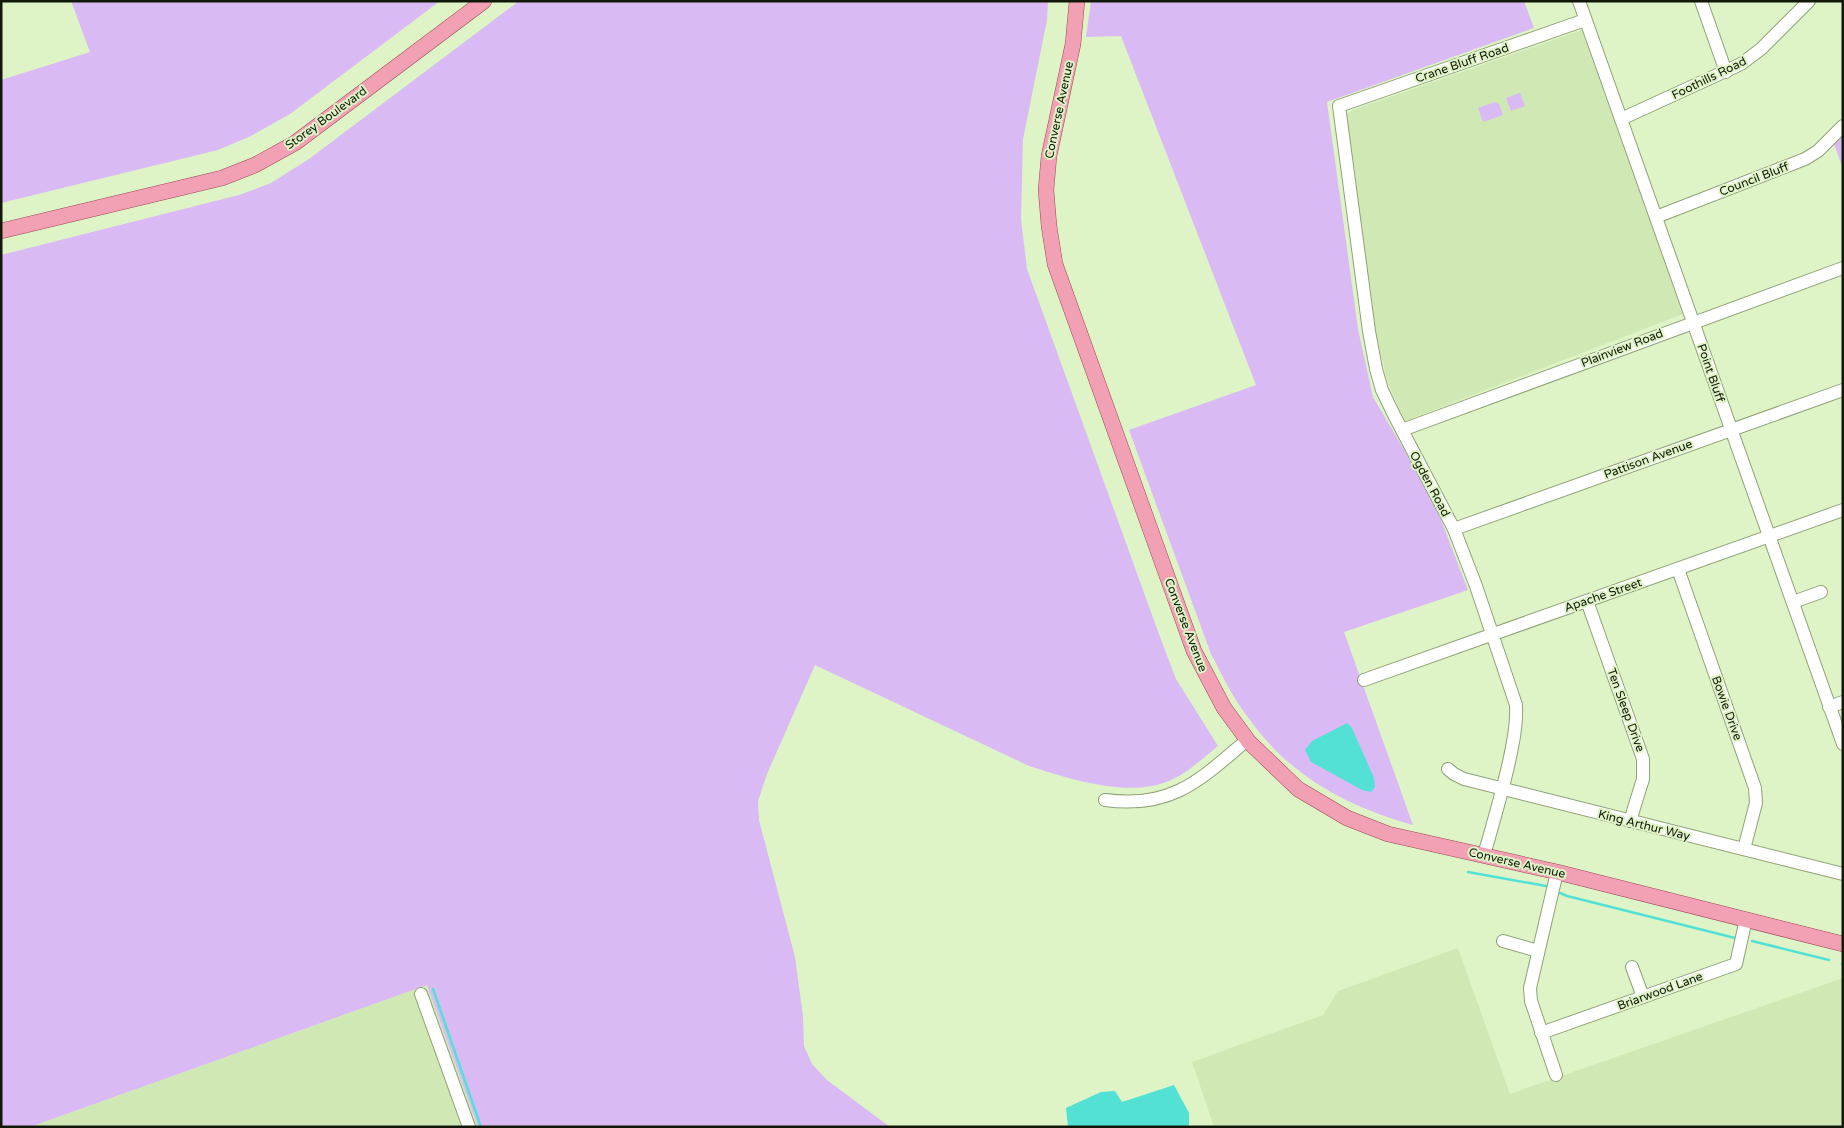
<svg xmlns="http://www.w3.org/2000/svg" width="1844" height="1128" viewBox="0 0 1844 1128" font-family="'Varela Round',sans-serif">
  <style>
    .built { fill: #d0e9b4 }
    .green { fill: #d9baf5 }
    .water { fill: #53e1d6 }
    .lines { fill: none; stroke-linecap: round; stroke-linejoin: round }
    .stream { stroke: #53e1d6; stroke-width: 2.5 }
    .minor-casing { stroke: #8ea277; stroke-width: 14 }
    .major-casing { stroke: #9e4757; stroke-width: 16 }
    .minor { stroke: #fff; stroke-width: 12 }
    .major { stroke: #f2a0b3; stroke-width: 15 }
    .labels { text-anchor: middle; stroke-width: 4; stroke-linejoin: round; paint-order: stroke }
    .street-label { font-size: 12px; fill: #111808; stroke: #def4c6 }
  </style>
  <rect width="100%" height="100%" fill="#def4c6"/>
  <g class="built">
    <path d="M 1582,30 L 1683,314 L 1405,421 L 1388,383 L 1377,339 L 1346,116 L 1348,113 L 1353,110 Z"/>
    <path d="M 1458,948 L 1510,1094 L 1843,978 L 1843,1127 L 1214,1127 L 1192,1062 L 1323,1015 L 1338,991 Z"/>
    <path d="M 427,985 L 478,1127 L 30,1127 Z"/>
  </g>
  <g class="green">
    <path d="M 71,1 L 440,1 L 290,114 L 251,136 L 218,150 L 1,203 L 1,80 L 90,52 Z"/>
    <path d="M 519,1 L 1048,1 L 1047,20 L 1023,139 L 1021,219 L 1027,269 L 1160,637 L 1176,679 L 1218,746 C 1203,758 1189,772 1171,780 C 1130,799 1070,779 1029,766 L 815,665 L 767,774 L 758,801 L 759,820 L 795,957 L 803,1016 L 804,1046 L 812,1064 L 827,1080 L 890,1127 L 478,1127 L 427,985 L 30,1127 L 1,1127 L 1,255 L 239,195 L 271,183 L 309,159 Z"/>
    <path d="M 1091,1 L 1524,1 L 1534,28 L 1327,102 L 1358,329 L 1373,397 L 1433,499 L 1468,590 L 1344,632 L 1413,825 C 1348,807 1290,776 1250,720 C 1234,700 1223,677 1211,654 L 1129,430 L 1256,385 L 1121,36 L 1086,37 Z"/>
    <path d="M 1520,93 L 1525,106 L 1511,111 L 1506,98 Z"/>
    <path d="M 1495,102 L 1499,104 L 1503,115 L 1483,122 L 1478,108 Z"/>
    <path d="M 1843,136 L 1843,169 L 1834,144 Z"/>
  </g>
  <g class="water">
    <path d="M 1347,723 L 1352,728 L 1374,778 L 1375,787 L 1371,792 L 1362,790 L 1311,762 L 1305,750 L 1312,741 Z"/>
    <path d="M 1174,1085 L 1189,1113 L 1189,1125 L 1187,1127 L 1068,1127 L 1066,1108 L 1101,1092 L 1115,1091 L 1122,1102 Z"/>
  </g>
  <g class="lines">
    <g class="stream">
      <path d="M 1468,872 L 1546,886"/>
      <path d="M 1560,893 L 1567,896 L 1735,938"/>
      <path d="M 1752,941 L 1829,960"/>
      <path d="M 1842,964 L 1843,964"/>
      <path d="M 433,989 L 481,1127"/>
    </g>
    <g class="minor-casing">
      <g id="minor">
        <path d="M 1579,1 L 1843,744"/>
        <path d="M 1701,1 L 1726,72"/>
        <path d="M 1621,119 L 1741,64 L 1761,49 L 1809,1"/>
        <path d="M 1656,217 L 1805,159 L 1818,151 L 1843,126"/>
        <path d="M 1402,430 L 1843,268"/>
        <path d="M 1454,529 L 1843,390"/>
        <path d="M 1678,569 L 1755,788 L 1756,803 L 1744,849"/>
        <path d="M 1587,601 L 1643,759 L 1643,779 L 1630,821"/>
        <path d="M 1793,602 L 1821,592"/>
        <path d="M 1364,680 L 1843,510"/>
        <path d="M 1829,707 L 1843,702"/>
        <path d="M 1448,769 L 1454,774 L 1464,779 L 1843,874"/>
        <path d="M 1105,800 C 1172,809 1200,780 1247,740"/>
        <path d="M 1484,855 C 1493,824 1502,793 1509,762 C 1513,743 1517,725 1516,705 L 1476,586 L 1454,529 L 1394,415 L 1382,390 L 1376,369 L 1369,331 L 1339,106 L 1585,20"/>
        <path d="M 1503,941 L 1538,951"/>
        <path d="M 1632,967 L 1643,997"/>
        <path d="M 421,994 L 469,1127"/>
        <path d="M 1541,1033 L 1736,964 L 1746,919"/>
        <path d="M 1556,1075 L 1531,1001 L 1530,988 L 1557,872"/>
      </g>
    </g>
    <g class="major-casing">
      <g id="major">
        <path d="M 1077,1 L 1073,44 L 1049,156 L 1046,190 L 1049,226 L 1055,264 L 1194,651 L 1224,708 L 1249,742 L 1298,789 L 1347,818 L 1388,834 L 1557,872 L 1843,944"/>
        <path d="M 1,231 L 222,178 L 255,165 L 295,143 L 484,1"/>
      </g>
    </g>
    <use href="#minor" class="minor"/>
    <use href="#major" class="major"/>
  </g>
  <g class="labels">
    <g class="street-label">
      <text transform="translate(1462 63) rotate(-19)" y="4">Crane Bluff Road</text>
      <text transform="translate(1709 78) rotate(-26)" y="4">Foothills Road</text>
      <text transform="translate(1059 110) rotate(-78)" y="4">Converse Avenue</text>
      <text transform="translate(326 118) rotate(-36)" y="4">Storey Boulevard</text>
      <text transform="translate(1754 179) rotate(-21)" y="4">Council Bluff</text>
      <text transform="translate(1622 348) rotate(-21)" y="4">Plainview Road</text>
      <text transform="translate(1711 373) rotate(71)" y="4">Point Bluff</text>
      <text transform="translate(1648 459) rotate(-20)" y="4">Pattison Avenue</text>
      <text transform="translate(1430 484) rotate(62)" y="4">Ogden Road</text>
      <text transform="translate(1603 595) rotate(-19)" y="4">Apache Street</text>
      <text transform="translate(1186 625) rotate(69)" y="4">Converse Avenue</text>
      <text transform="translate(1727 708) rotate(70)" y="4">Bowie Drive</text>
      <text transform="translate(1626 710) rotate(70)" y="4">Ten Sleep Drive</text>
      <text transform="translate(1644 825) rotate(14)" y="4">King Arthur Way</text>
      <text transform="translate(1517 863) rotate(13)" y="4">Converse Avenue</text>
      <text transform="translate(1660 991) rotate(-20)" y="4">Briarwood Lane</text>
    </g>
  </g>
  <rect width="1844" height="1128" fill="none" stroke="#111808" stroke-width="5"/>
</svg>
